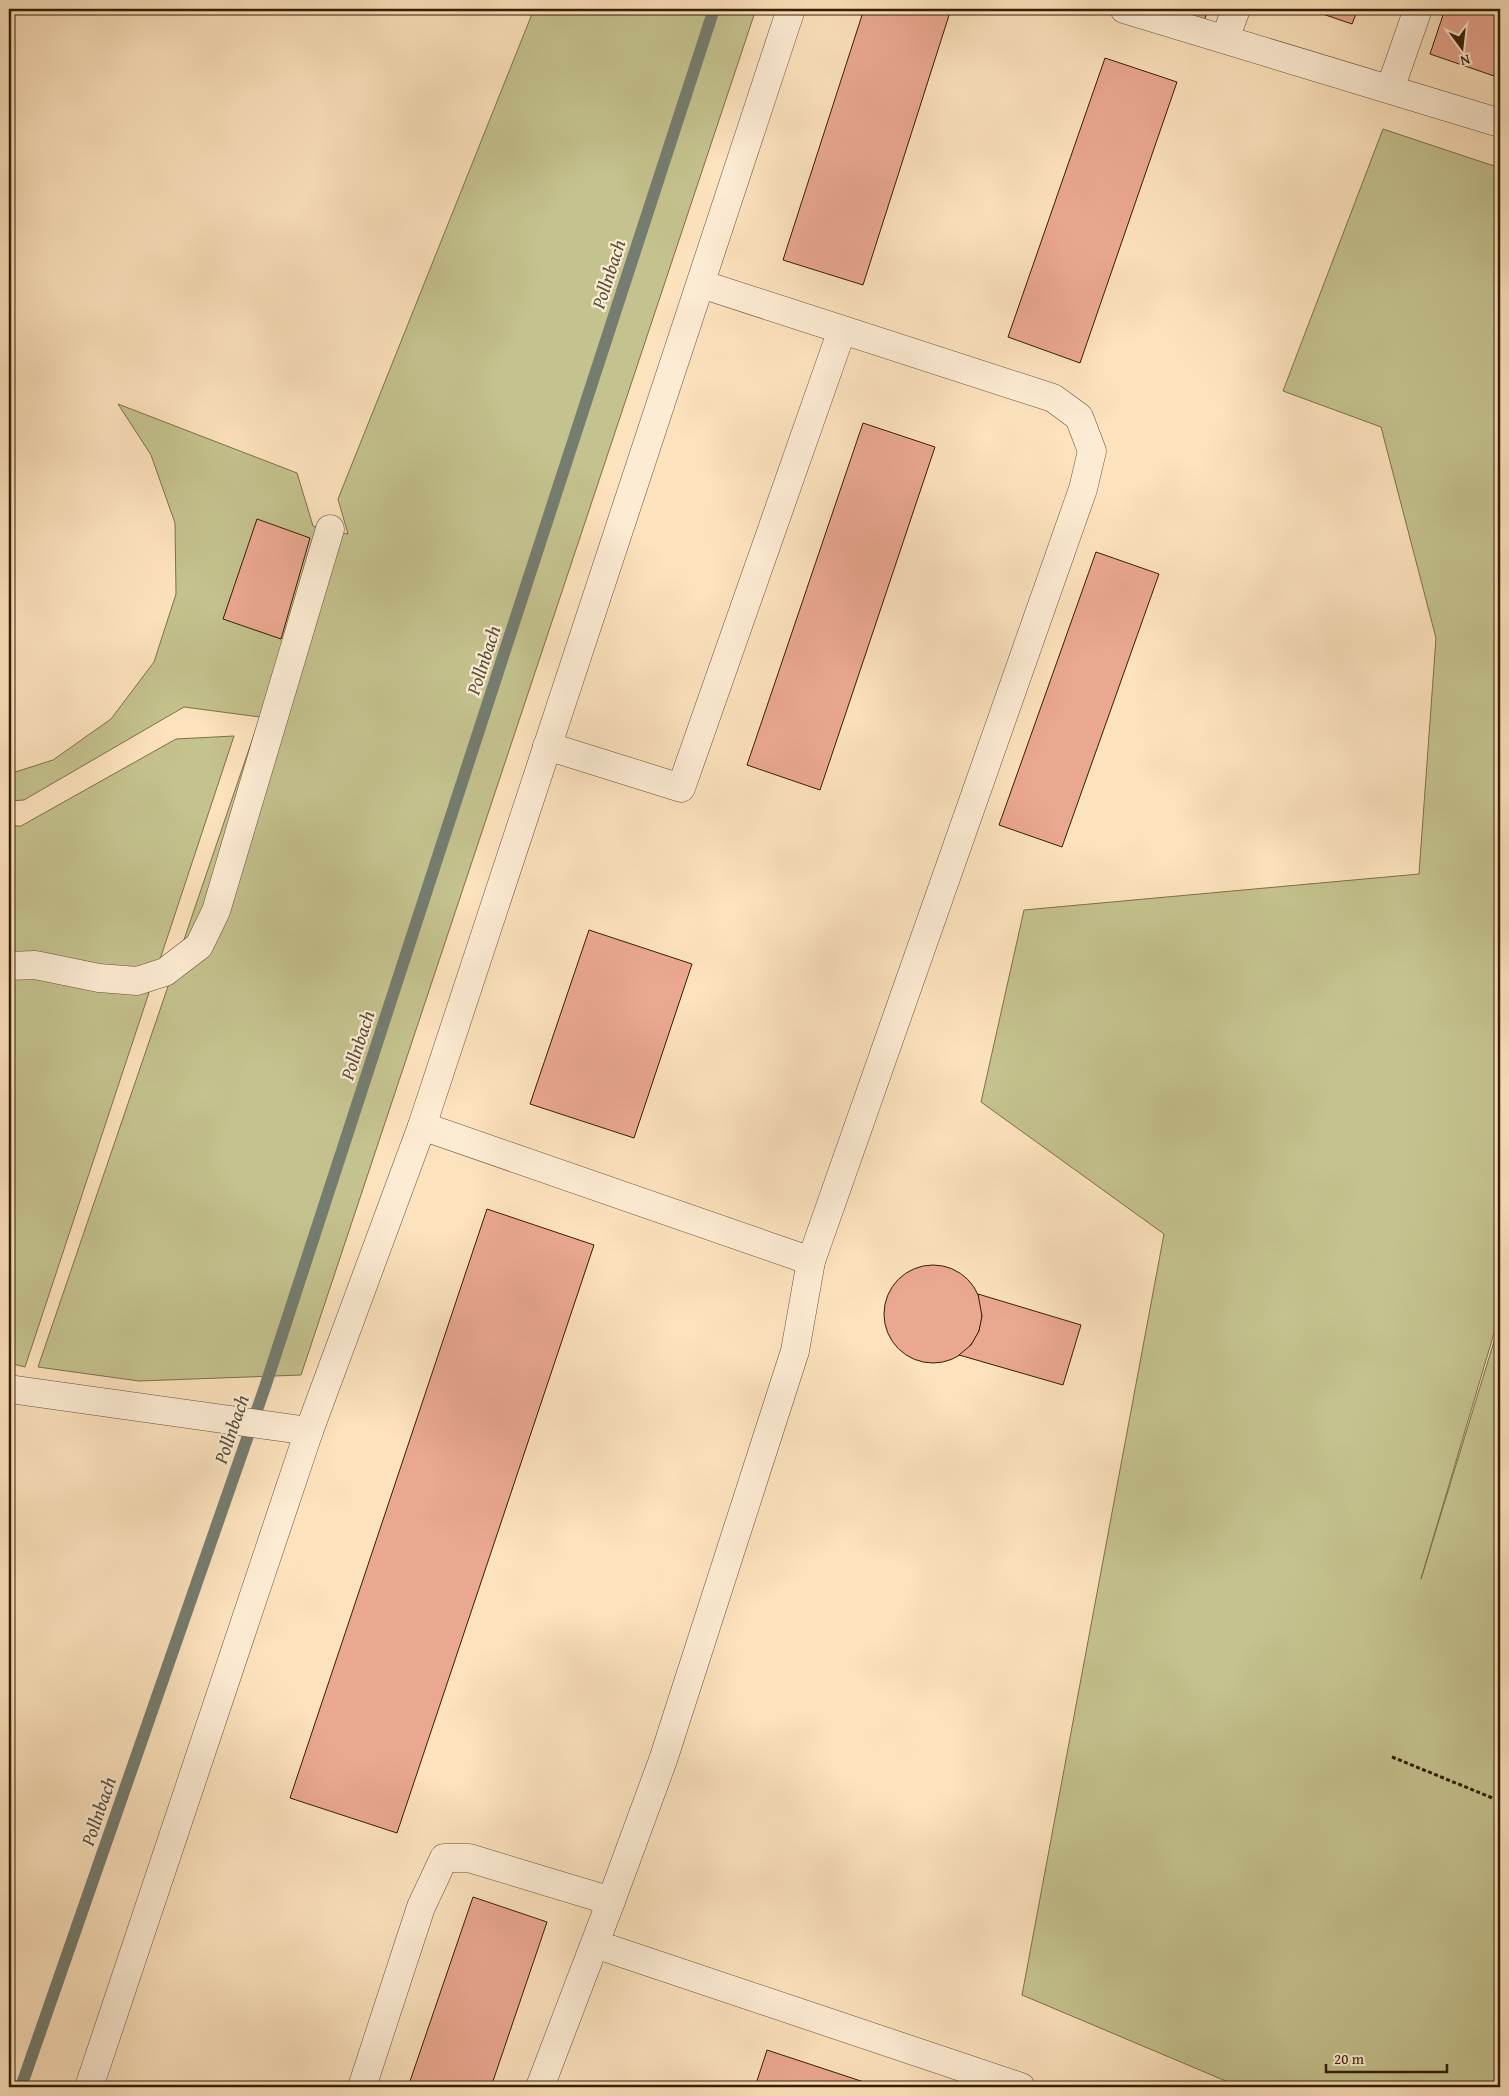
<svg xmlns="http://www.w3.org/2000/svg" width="1509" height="2096" viewBox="0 0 1509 2096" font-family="'Gentium Book Plus',serif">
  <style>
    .green { fill: #c4c28e; stroke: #7c7048 }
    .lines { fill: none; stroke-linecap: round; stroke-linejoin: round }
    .stream { stroke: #757d70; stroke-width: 12 }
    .building { fill: #eba891; stroke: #351e03 }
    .minor-casing { stroke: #674f32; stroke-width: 29 }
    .path { stroke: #351e03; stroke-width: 3; stroke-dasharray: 4 2.5; stroke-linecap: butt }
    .minor { stroke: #fdecd4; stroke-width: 28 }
    .labels { text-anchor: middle; stroke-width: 4.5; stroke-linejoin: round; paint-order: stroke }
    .water-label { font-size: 19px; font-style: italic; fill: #554e39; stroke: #fdecd4 }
  </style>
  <rect width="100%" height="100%" fill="#fce2bd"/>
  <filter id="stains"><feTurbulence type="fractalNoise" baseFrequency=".004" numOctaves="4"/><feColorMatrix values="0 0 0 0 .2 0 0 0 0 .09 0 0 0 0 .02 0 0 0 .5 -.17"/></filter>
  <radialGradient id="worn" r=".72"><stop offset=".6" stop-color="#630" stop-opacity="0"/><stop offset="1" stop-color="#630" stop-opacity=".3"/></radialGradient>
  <g class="green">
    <path d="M 534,9 L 756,9 L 301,1375 L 139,1381 L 38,1367 L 260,717 L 184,707 L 24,800 L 9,801 L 9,774 L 53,760 L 111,719 L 154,662 L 176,594 L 175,523 L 151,455 L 118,404 L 297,473 L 313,526 L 348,534 L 338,499 Z"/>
    <path d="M 1383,129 L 1500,168 L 1500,1313 L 1421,1579 L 1500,1322 L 1500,2087 L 1240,2087 L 1022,1995 L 1164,1234 L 981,1102 L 1024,910 L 1419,874 L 1436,638 L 1381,427 L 1283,391 Z"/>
    <path d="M 234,736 L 25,1367 L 9,1363 L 9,826 L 21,826 L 176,739 Z"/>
  </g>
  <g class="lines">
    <path class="stream" d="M 21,2087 L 266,1384 L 714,9"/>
  </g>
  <g class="building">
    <path d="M 864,9 L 951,9 L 863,285 L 783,260 Z"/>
    <path d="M 1144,9 L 1208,9 L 1202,28 Z"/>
    <path d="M 1308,9 L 1358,9 L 1352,24 Z"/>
    <path d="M 1445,9 L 1500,9 L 1500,78 L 1430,54 Z"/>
    <path d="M 1105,58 L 1177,82 L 1080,363 L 1008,337 Z"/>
    <path d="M 863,423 L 935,447 L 820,790 L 747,765 Z"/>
    <path d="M 257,519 L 310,538 L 281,639 L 223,619 Z"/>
    <path d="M 1096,552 L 1159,574 L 1062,847 L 999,825 Z"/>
    <path d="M 589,930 L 692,964 L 634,1138 L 530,1104 Z"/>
    <path d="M 487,1209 L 594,1245 L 397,1833 L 290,1798 Z"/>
    <circle cx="933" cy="1314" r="49"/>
    <path d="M 978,1294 L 1081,1325 L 1063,1385 L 959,1355 L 971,1345 L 979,1331 L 982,1316 Z"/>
    <path d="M 473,1897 L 547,1922 L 491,2087 L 408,2087 Z"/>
    <path d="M 767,2050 L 879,2087 L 755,2087 Z"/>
  </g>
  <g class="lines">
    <g class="minor-casing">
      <g id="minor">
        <path d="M 1124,9 L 1500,123"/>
        <path d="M 1225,39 L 1236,9"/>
        <path d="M 1390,89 L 1418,9"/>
        <path d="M 547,746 L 681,788 L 842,330"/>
        <path d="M 9,966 L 35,965 L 99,978 L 137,981 L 165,972 L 199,946 L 216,911 L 330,529"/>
        <path d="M 422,1126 L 811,1261"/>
        <path d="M 9,1389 L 309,1431"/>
        <path d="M 595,1944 L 1021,2087"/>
        <path d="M 89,2087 L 309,1431 L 422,1126 L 791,9"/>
        <path d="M 362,2087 L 421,1907 L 444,1858 L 469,1858 L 611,1901 L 663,1760 L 795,1351 L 811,1261 L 1083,489 L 1092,451 L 1079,417 L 1053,398 L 701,284"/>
        <path d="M 540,2087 L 611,1901"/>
      </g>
    </g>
    <path class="path" d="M 1392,1757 L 1500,1801"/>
    <use href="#minor" class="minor"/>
  </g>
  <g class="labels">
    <g class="water-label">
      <text transform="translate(608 274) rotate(-72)" y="7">Pollnbach</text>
      <text transform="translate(483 660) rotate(-72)" y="7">Pollnbach</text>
      <text transform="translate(357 1045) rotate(-72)" y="7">Pollnbach</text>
      <text transform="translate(231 1429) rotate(-71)" y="7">Pollnbach</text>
      <text transform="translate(98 1811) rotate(-71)" y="7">Pollnbach</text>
    </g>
  </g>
  <rect width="1509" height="2096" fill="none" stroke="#fce2bd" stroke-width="30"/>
  <rect x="10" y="10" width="1489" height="2076" fill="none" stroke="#351e03" stroke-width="2.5"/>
  <rect x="15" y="15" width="1479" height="2066" fill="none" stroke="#351e03"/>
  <g transform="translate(1462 48) rotate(165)" stroke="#fdecd4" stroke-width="4" paint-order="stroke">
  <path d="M0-4L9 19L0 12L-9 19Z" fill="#351e03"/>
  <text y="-8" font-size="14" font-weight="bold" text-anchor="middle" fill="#351e03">N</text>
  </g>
  <path d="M1326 2064v8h121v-8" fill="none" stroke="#351e03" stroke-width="2.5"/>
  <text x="1334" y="2064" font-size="15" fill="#351e03" stroke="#fdecd4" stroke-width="4" paint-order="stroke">20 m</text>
  <rect width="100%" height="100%" filter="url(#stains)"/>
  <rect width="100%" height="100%" fill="url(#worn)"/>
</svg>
